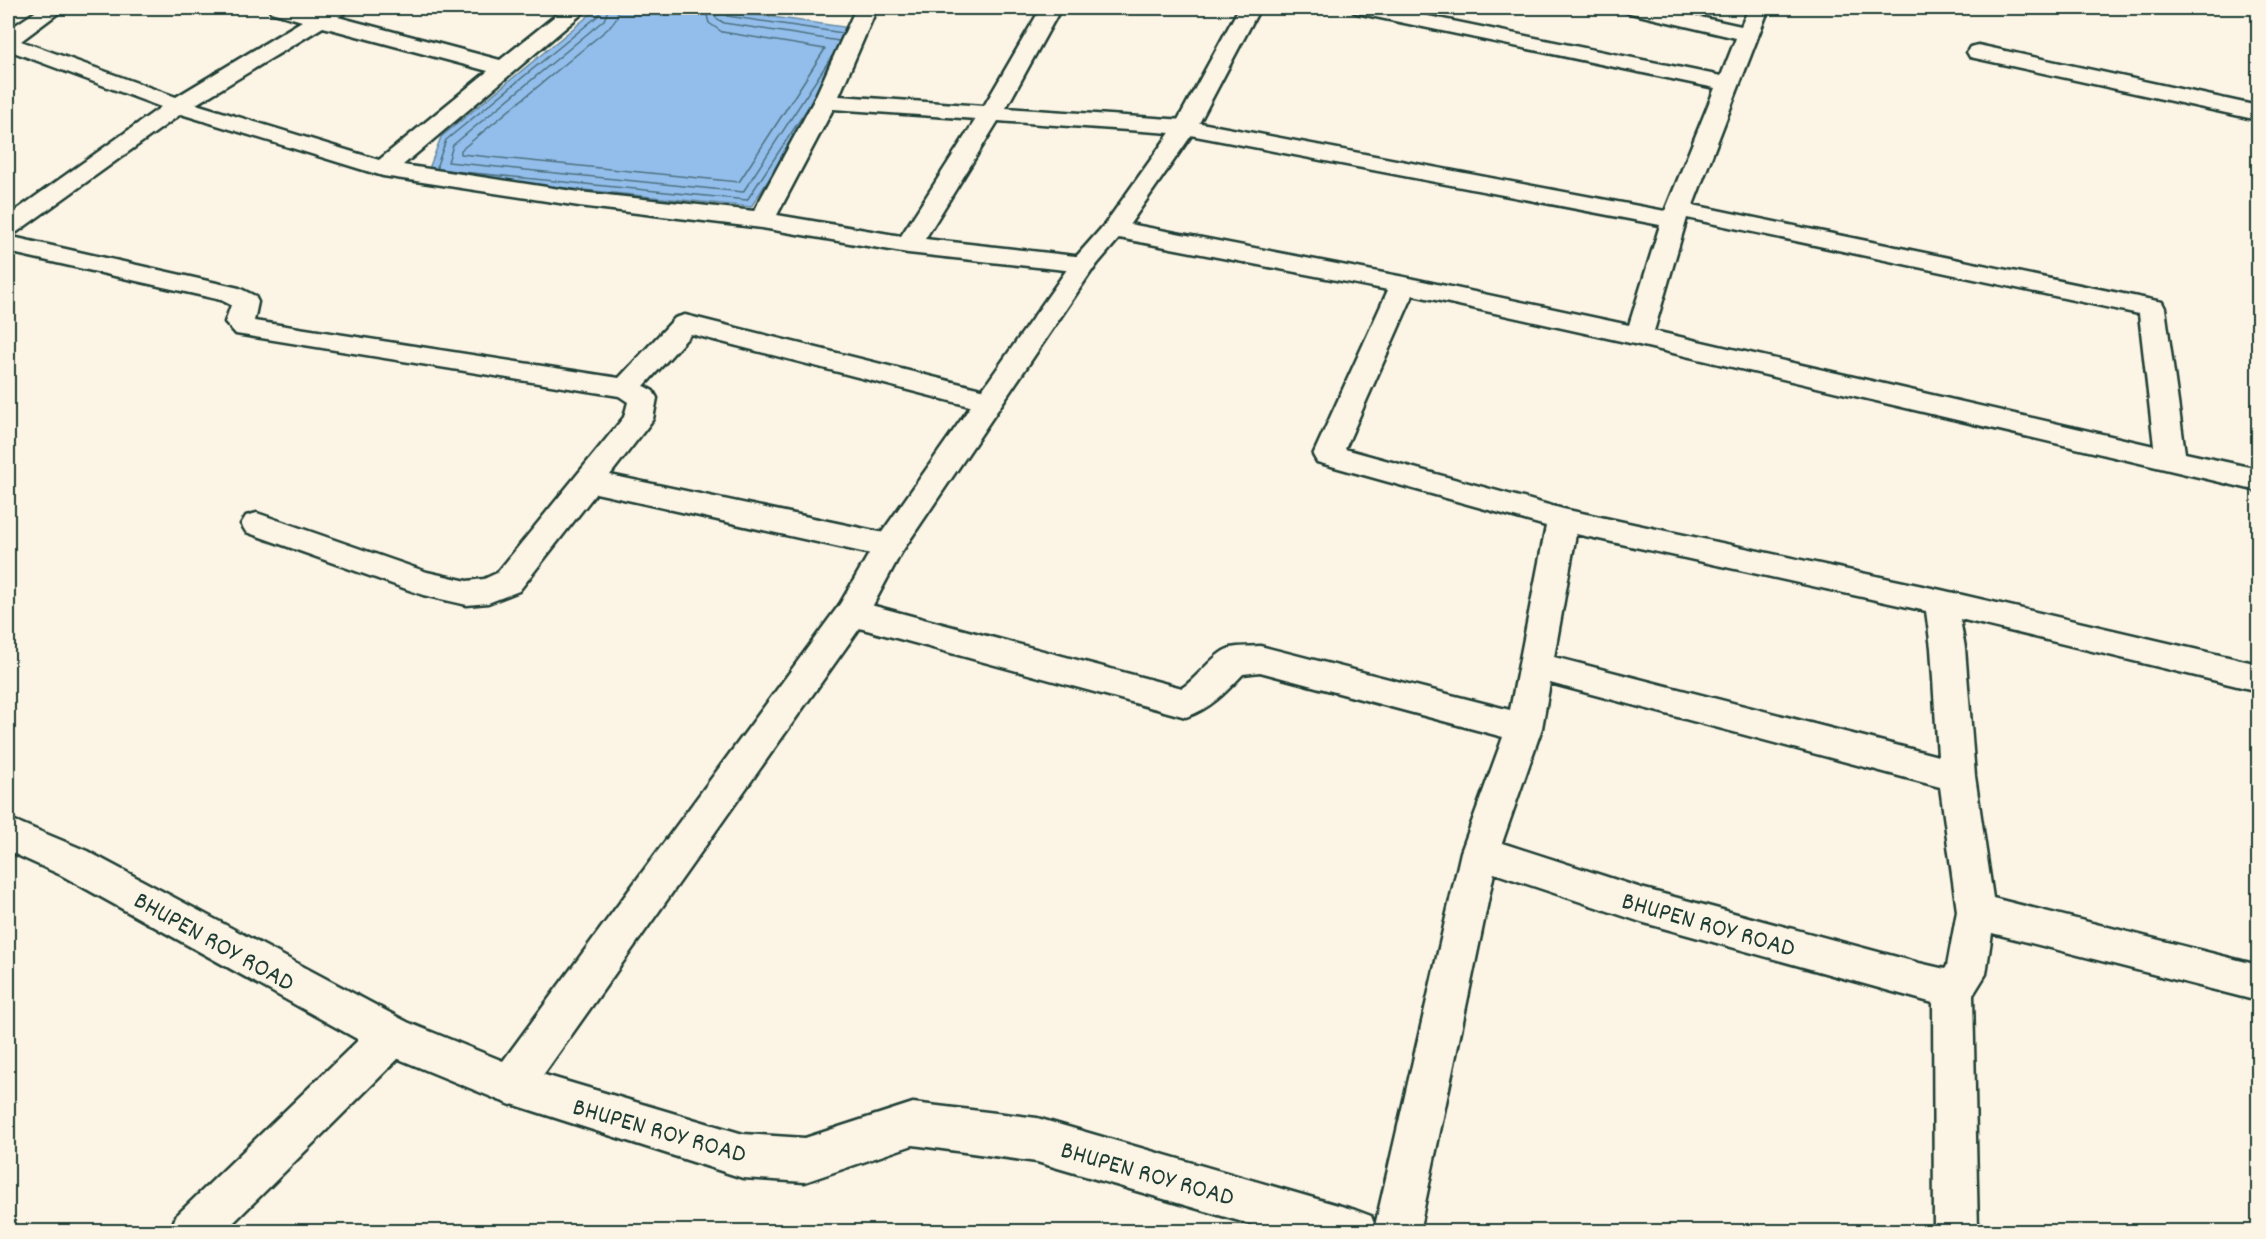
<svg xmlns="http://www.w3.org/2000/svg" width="2266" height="1239" viewBox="0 0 2266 1239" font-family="Dekko,sans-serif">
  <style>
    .water { fill: #93beec; stroke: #658aa2; stroke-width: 1.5 }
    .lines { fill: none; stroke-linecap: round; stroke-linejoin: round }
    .shore { stroke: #4d717e; stroke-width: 1.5 }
    .street-casing { stroke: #1f3d34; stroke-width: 5 }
    .secondary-casing { stroke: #1f3d34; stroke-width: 5 }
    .street { fill: #fcf5e5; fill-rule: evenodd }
    .secondary { fill: #fcf5e5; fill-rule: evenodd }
    .labels { text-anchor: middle; stroke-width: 6; stroke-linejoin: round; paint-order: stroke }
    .near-street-label { font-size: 26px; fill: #1f3d34; stroke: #fcf5e5 }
  </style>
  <rect width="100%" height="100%" fill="#fcf5e5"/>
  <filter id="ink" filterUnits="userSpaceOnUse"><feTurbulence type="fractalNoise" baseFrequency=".0167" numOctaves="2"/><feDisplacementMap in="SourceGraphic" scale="12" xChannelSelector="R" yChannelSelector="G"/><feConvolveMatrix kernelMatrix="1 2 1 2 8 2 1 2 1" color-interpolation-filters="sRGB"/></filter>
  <g filter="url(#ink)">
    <path class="water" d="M 598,8 L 708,8 L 865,30 L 751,207 L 427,174 L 441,137 Z"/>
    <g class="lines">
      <g class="shore">
        <path d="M 609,8 L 604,20 L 453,145 L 448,162 L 743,192 L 832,56"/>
        <path d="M 618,8 L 617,17 L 610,27 L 461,150 L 461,154 L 739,182 L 825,49 L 722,32 L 709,23 L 705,8"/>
        <path d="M 714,8 L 716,18 L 724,23 L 839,41"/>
        <path d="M 721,8 L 727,16 L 843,33"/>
        <path d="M 438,169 L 437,165 L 446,140 L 599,15 L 601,8"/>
        <path d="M 442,170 L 747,200 L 811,103"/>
      </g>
      <g class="street-casing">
        <g id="street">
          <path d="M 41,8 L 65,8 L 21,41 L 176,97 L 302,21 L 271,12 L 268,8 L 301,8 L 317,12 L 325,8 L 349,8 L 346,12 L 338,17 L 500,60 L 565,8 L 587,8 L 584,12 L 403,165 L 579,192 L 754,211 L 813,102 L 856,8 L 877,8 L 839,96 L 984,106 L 1041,8 L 1061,8 L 1006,108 L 1185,120 L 1665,211 L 1715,88 L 1361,14 L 1354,12 L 1350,8 L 1389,8 L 1721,76 L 1736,38 L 1626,12 L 1623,8 L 1659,8 L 1741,26 L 1749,8 L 1769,8 L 1693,205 L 2162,302 L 2165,308 L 2185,453 L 2258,469 L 2258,491 L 1639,345 L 1413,295 L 1345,449 L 1563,509 L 1941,590 L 2258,664 L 2258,691 L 1960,619 L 1965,648 L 1975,776 L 1993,898 L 2258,965 L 2258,1001 L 1992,933 L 1986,974 L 1973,995 L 1978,1232 L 1934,1232 L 1933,1003 L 1641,922 L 1494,873 L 1419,1232 L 1277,1232 L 1037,1162 L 913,1145 L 805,1182 L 743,1178 L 496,1099 L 490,1085 L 496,1071 L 511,1065 L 743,1134 L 805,1138 L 913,1103 L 1037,1118 L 1355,1210 L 1371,1216 L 1375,1226 L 1461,852 L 1503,737 L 1260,672 L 1243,674 C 1226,692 1210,709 1186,717 L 852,626 L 840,622 L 836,613 L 840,604 L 852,600 L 1182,688 C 1197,678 1207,662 1222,652 C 1232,645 1248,647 1260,646 L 1510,710 L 1546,526 L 1317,462 L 1313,455 L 1388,290 L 1114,237 L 1105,234 L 1101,229 L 1105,224 L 1114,221 L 1404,277 L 1629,325 L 1660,225 L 1185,134 L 998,121 L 925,239 L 1093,258 L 1097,264 L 1093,270 L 1084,272 L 908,253 L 762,228 L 579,206 L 383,176 L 181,114 L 17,232 L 8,235 L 8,216 L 161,107 L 8,50 L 8,30 ZM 323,27 L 488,71 L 379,160 L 196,104 ZM 833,109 L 976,119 L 901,236 L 777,215 ZM 1687,218 L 2139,314 L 2154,446 L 1654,331 ZM 1576,534 L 1926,611 L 1931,648 L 1938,756 L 1554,657 ZM 1550,683 L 1940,787 L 1957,911 L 1947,966 L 1945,969 L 1919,963 L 1641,888 L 1502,843 L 1542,728 Z"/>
          <path d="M 1235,8 L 1259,8 L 1255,12 L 1248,14 L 1239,12 Z"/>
          <path d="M 1978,45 L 2258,106 L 2258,120 L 1970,57 L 1967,52 L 1970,47 Z"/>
          <path d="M 8,236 L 239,288 L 255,296 L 258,302 L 254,321 L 619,378 L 675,318 L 685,315 L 989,391 L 999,394 L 1003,401 L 999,408 L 989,411 L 691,334 L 644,386 L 653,391 L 657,398 L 653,419 L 648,426 L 610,475 L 889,534 L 900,538 L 905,546 L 900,554 L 889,558 L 596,493 L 519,591 L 488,603 L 467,605 L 423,595 L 246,532 L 241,524 L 246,516 L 257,513 L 427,572 L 467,581 L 484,579 L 497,573 L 624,417 L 628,402 L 619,396 L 236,334 L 225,322 L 231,305 L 221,300 L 8,252 Z"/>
          <path d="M 392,1016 L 407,1022 L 413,1036 L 407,1050 L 224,1232 L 170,1232 L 176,1216 L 377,1022 Z"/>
        </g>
      </g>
      <g class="secondary-casing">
        <path id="secondary" d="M 1239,8 L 1260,8 L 1197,127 L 1123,234 L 1093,269 L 901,553 L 864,622 L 526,1099 L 511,1105 L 377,1050 L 61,875 L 8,851 L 8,818 L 87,851 L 407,1022 L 503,1061 L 840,604 L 878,538 L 1075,258 L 1105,224 L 1174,127 Z"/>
      </g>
      <use href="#street" class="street"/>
      <use href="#secondary" class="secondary"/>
    </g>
  </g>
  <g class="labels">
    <g class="near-street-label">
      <text transform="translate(1709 923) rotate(16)" y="9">BHUPEN ROY ROAD</text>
      <text transform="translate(215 940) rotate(29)" y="9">BHUPEN ROY ROAD</text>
      <text transform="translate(660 1129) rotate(16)" y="9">BHUPEN ROY ROAD</text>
      <text transform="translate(1148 1172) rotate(16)" y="9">BHUPEN ROY ROAD</text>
    </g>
  </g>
  <rect width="2266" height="1239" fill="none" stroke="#fcf5e5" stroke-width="30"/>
  <rect x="15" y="15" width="2236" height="1209" fill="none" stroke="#1f3d34" stroke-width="2" filter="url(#ink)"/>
</svg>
